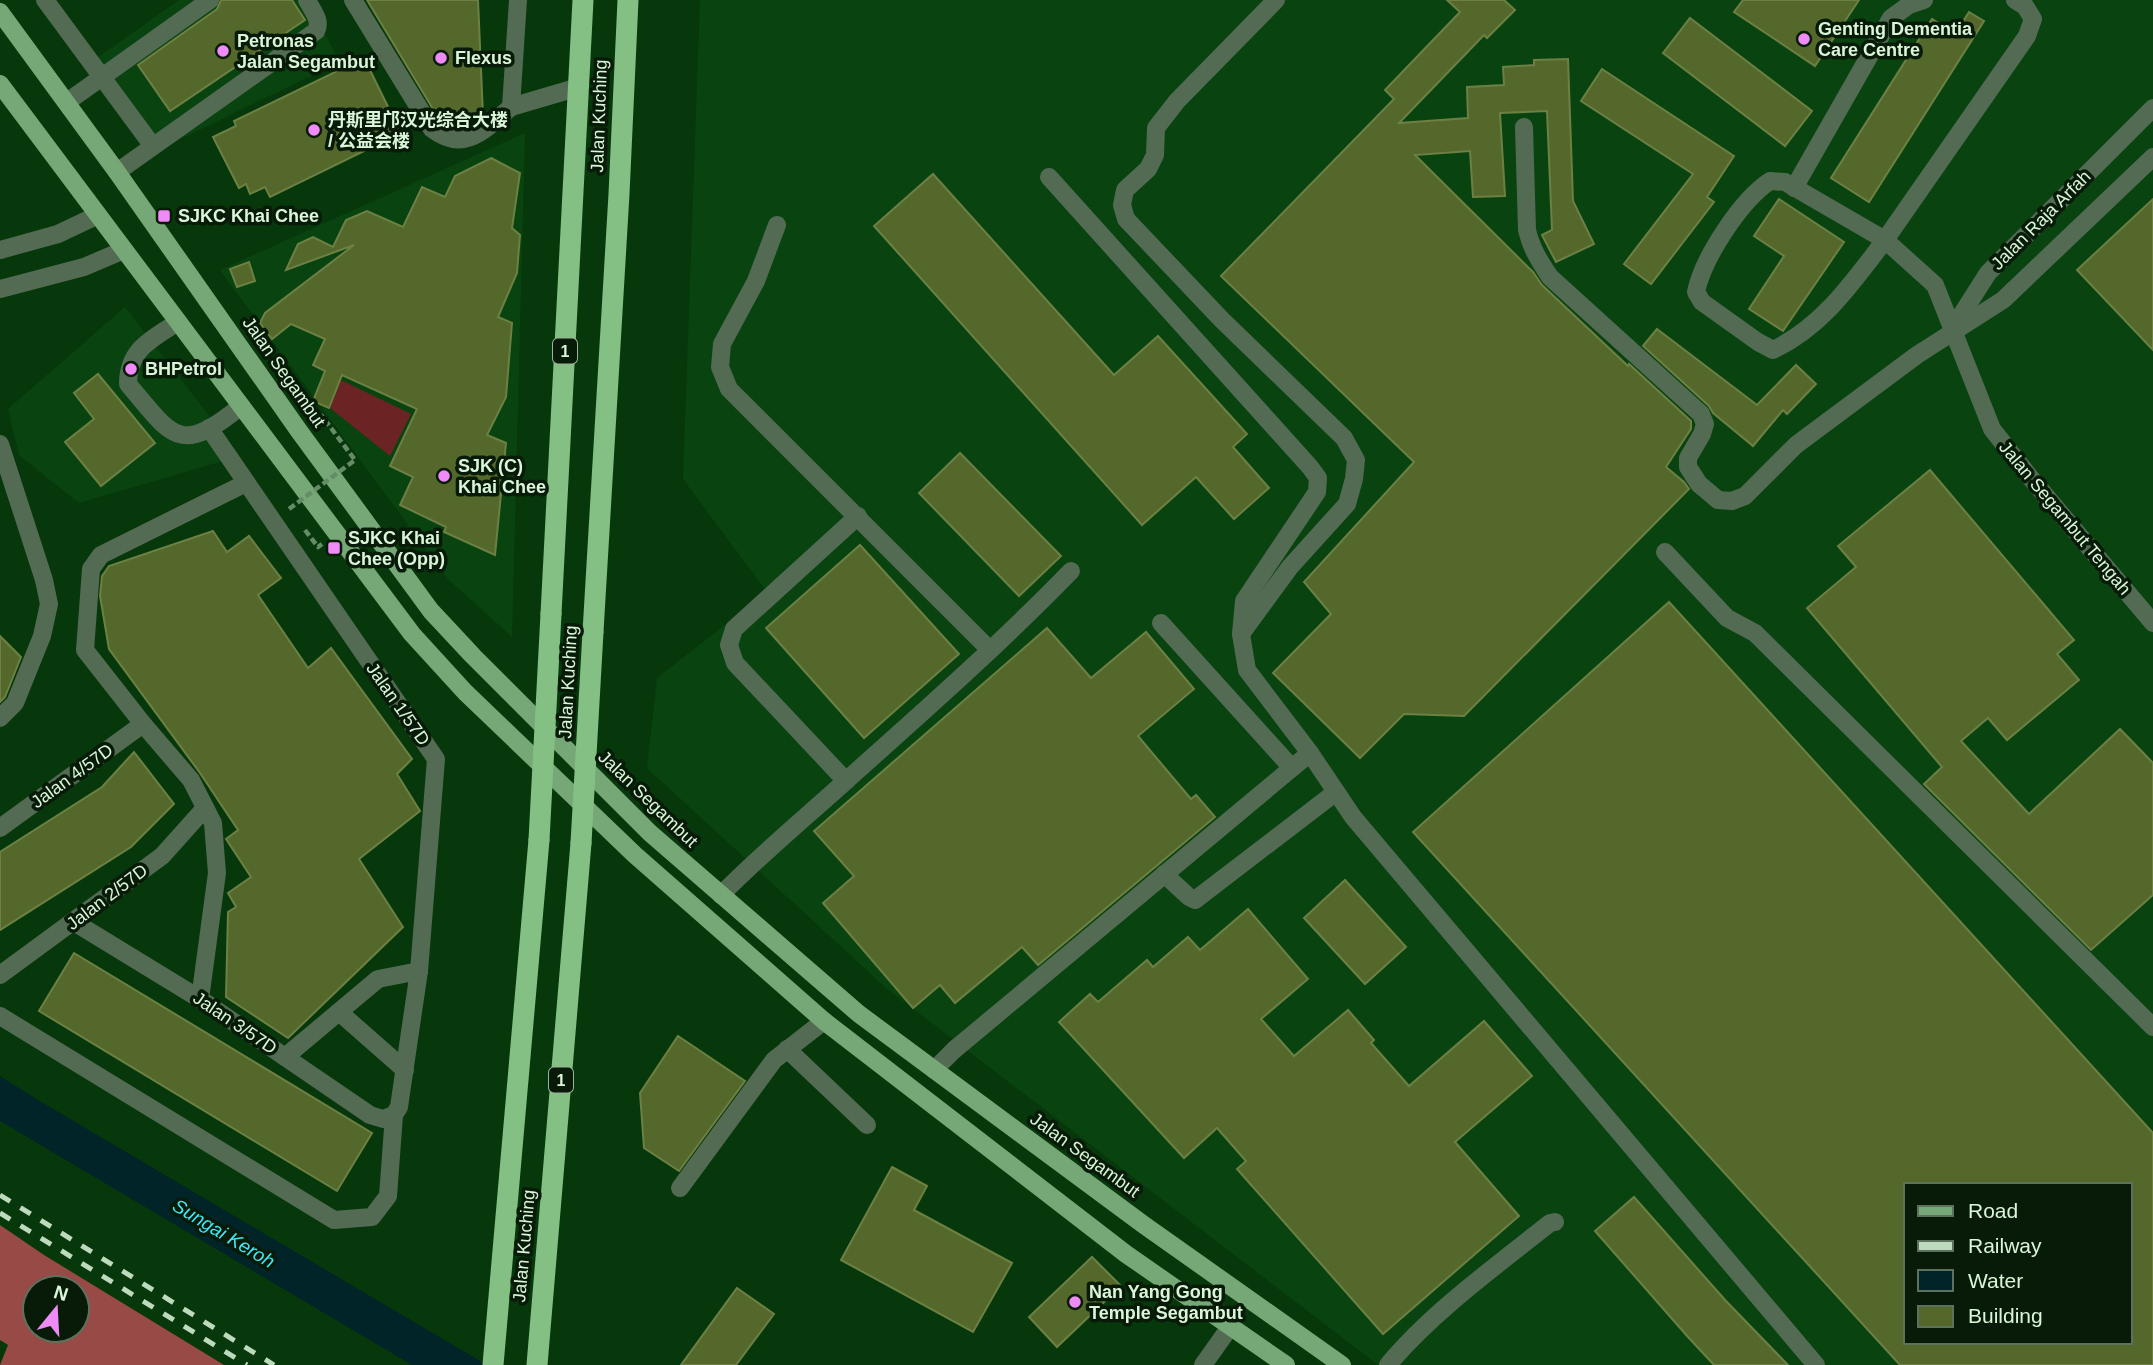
<svg xmlns="http://www.w3.org/2000/svg" width="2153" height="1365" viewBox="0 0 2153 1365" font-family="Arial,'Noto Sans SC',sans-serif">
  <style>
    .built { fill: #094310; fill-rule: evenodd }
    .green { fill: #6b2423 }
    .forest { fill: #974a46; fill-rule: evenodd }
    .water { fill: #002427 }
    .building { fill: #55682c; stroke: #6c8044; stroke-width: 2; fill-rule: evenodd }
    .lines { fill: none; stroke-linecap: round; stroke-linejoin: round }
    .path { stroke: #658c67; stroke-width: 4.5; stroke-dasharray: 7 3.5; stroke-linecap: butt }
    .minor { stroke: #536b53; stroke-width: 18 }
    .major { stroke: #76a776; stroke-width: 18 }
    .highway { stroke: #84bf83; stroke-width: 21 }
    .rail { stroke: #bddabc; stroke-width: 5; stroke-dasharray: 12 12; stroke-linecap: butt }
    .path-bridge { stroke: #658c67; stroke-width: 4.5; stroke-dasharray: 7 3.5; stroke-linecap: butt }
    .highway-bridge { stroke: #84bf83; stroke-width: 21 }
    .poi-dot { fill: #ef8bf7; stroke: #081b08; stroke-width: 2.5 }
    .labels { text-anchor: middle; stroke-width: 7; stroke-linejoin: round; paint-order: stroke }
    .shield { fill: #081b08; stroke: #9cb49b; stroke-width: 2 }
    .shield-label { font-size: 16px; font-weight: bold; fill: #dbf5da }
    .poi-label { font-size: 18px; font-weight: bold; fill: #dbf5da; stroke: #081b08; text-anchor: start }
    .street-label { font-size: 18px; fill: #dbf5da; stroke: #081b08 }
    .water-label { font-size: 19px; font-style: italic; fill: #3ee8f8; stroke: #081b08 }
  </style>
  <rect width="100%" height="100%" fill="#07380b"/>
  <g class="built">
    <path d="M 179,0 L 307,0 L 340,62 L 162,148 L 97,58 Z"/>
    <path d="M 700,0 L 2153,0 L 2153,1365 L 1378,1365 L 886,988 L 647,768 L 657,678 L 767,592 L 683,479 ZM 1906,1185 L 2130,1185 L 2130,1342 L 1906,1342 Z"/>
    <path d="M 525,133 L 512,637 L 448,579 L 220,270 Z"/>
    <path d="M 125,307 L 240,456 L 79,503 L 19,455 L 8,409 Z"/>
  </g>
  <path class="green" d="M 341,380 L 411,414 L 390,456 L 330,408 Z"/>
  <path class="forest" d="M 0,1225 L 44,1255 L 224,1365 L 0,1365 L 8,1345 L 0,1340 ZM 35,1288 L 77,1288 L 77,1330 L 35,1330 Z"/>
  <path class="water" d="M 0,1076 L 38,1100 L 487,1365 L 412,1365 L 0,1121 Z"/>
  <g class="building">
    <path d="M 221,0 L 292,0 L 305,20 L 170,111 L 138,65 L 217,9 Z"/>
    <path d="M 367,0 L 478,0 L 483,116 L 439,119 Z"/>
    <path d="M 1447,0 L 1504,0 L 1515,10 L 1487,38 L 1484,35 L 1399,123 L 1468,118 L 1467,87 L 1504,85 L 1503,67 L 1534,65 L 1534,60 L 1568,59 L 1573,201 L 1594,244 L 1556,262 L 1542,235 L 1552,230 L 1547,111 L 1500,113 L 1505,196 L 1473,197 L 1470,151 L 1415,155 L 1533,272 L 1542,285 L 1628,366 L 1629,364 L 1691,421 L 1691,429 L 1666,467 L 1684,482 L 1689,489 L 1464,716 L 1404,714 L 1360,758 L 1273,673 L 1331,614 L 1304,582 L 1414,462 L 1221,276 L 1394,99 L 1385,90 L 1460,12 Z"/>
    <path d="M 1743,0 L 1859,0 L 1815,66 L 1734,12 Z"/>
    <path d="M 1969,12 L 1984,21 L 1869,202 L 1831,178 L 1932,19 L 1955,34 Z"/>
    <path d="M 1690,18 L 1812,111 L 1785,146 L 1663,53 Z"/>
    <path d="M 364,58 L 401,133 L 270,197 L 265,187 L 250,194 L 246,184 L 239,188 L 213,137 L 236,126 L 234,121 Z"/>
    <path d="M 1602,69 L 1734,156 L 1707,197 L 1714,202 L 1651,284 L 1624,264 L 1693,174 L 1581,101 Z"/>
    <path d="M 491,158 L 520,173 L 512,228 L 520,235 L 517,273 L 498,317 L 512,323 L 506,397 L 487,435 L 506,443 L 495,555 L 444,532 L 446,527 L 400,505 L 413,477 L 390,466 L 417,409 L 342,375 L 329,408 L 313,401 L 325,371 L 313,365 L 325,339 L 291,324 L 272,339 L 260,323 L 265,313 L 354,245 L 286,270 L 298,244 L 313,237 L 333,247 L 346,220 L 367,211 L 403,227 L 422,187 L 445,197 L 455,176 Z"/>
    <path d="M 933,174 L 1114,375 L 1158,336 L 1247,434 L 1233,447 L 1269,488 L 1234,519 L 1196,477 L 1142,525 L 874,226 Z"/>
    <path d="M 1779,199 L 1844,242 L 1783,331 L 1749,309 L 1784,256 L 1754,236 Z"/>
    <path d="M 2153,199 L 2153,350 L 2077,270 Z"/>
    <path d="M 249,262 L 255,281 L 237,287 L 230,269 Z"/>
    <path d="M 1657,329 L 1757,405 L 1796,365 L 1816,384 L 1787,414 L 1783,410 L 1753,446 L 1713,413 L 1709,406 L 1643,346 Z"/>
    <path d="M 98,374 L 155,443 L 101,486 L 65,442 L 94,419 L 74,393 Z"/>
    <path d="M 960,453 L 1061,556 L 1019,596 L 919,493 Z"/>
    <path d="M 1930,470 L 2074,640 L 2057,654 L 2079,680 L 2007,740 L 1988,718 L 1961,741 L 2029,814 L 2120,729 L 2153,763 L 2153,895 L 2091,950 L 1924,784 L 1942,767 L 1807,608 L 1856,567 L 1838,546 Z"/>
    <path d="M 213,531 L 227,552 L 249,536 L 281,578 L 258,595 L 308,668 L 331,648 L 412,759 L 397,774 L 420,811 L 359,859 L 403,927 L 288,1038 L 226,997 L 228,912 L 236,907 L 228,893 L 251,877 L 226,839 L 238,830 L 200,773 L 109,649 L 100,596 L 102,576 L 109,566 Z"/>
    <path d="M 860,545 L 959,654 L 864,738 L 766,628 Z"/>
    <path d="M 1669,602 L 2153,1133 L 2153,1365 L 1900,1365 L 1413,832 ZM 1906,1185 L 2130,1185 L 2130,1342 L 1906,1342 Z"/>
    <path d="M 1047,628 L 1091,678 L 1146,632 L 1194,689 L 1138,736 L 1191,799 L 1196,795 L 1215,817 L 1038,965 L 1022,947 L 955,1003 L 940,985 L 913,1008 L 823,903 L 854,876 L 814,831 Z"/>
    <path d="M 0,636 L 21,657 L 5,697 L 0,702 Z"/>
    <path d="M 134,752 L 174,804 L 131,847 L 0,930 L 0,852 L 102,787 Z"/>
    <path d="M 1345,880 L 1406,947 L 1365,984 L 1304,918 Z"/>
    <path d="M 1248,909 L 1308,979 L 1261,1019 L 1294,1056 L 1348,1010 L 1374,1040 L 1371,1043 L 1409,1086 L 1484,1021 L 1532,1076 L 1455,1142 L 1519,1216 L 1383,1334 L 1237,1169 L 1246,1161 L 1217,1128 L 1184,1158 L 1059,1022 L 1090,994 L 1098,1002 L 1147,960 L 1153,967 L 1188,937 L 1200,950 Z"/>
    <path d="M 74,953 L 372,1133 L 337,1191 L 39,1011 Z"/>
    <path d="M 678,1036 L 745,1081 L 679,1171 L 644,1148 L 640,1093 Z"/>
    <path d="M 892,1167 L 927,1186 L 914,1210 L 1012,1263 L 973,1332 L 841,1260 Z"/>
    <path d="M 1634,1197 L 1726,1301 L 1788,1365 L 1714,1365 L 1688,1337 L 1595,1231 Z"/>
    <path d="M 1092,1257 L 1121,1286 L 1057,1347 L 1029,1317 Z"/>
    <path d="M 737,1288 L 774,1314 L 736,1365 L 681,1365 Z"/>
  </g>
  <g class="lines">
    <g class="path">
      <path d="M 317,419 L 322,416 L 355,460"/>
      <path d="M 305,530 L 318,547 L 322,544"/>
    </g>
    <g class="minor">
      <path d="M 45,0 L 152,145"/>
      <path d="M 353,0 L 432,129 C 464,154 486,129 511,107"/>
      <path d="M 518,0 L 511,107 L 579,87"/>
      <path d="M 1276,0 L 1177,101 L 1156,128 L 1155,155 L 1148,169 L 1125,190 L 1122,205 L 1126,219 L 1222,320 L 1344,438 L 1356,460 L 1354,479 L 1347,504 L 1290,567 L 1241,634 L 1247,670 L 1310,753 L 1353,817 L 1816,1365"/>
      <path d="M 2015,0 L 2025,6 L 2033,19 L 2027,36 L 1885,240 L 1935,285 L 1992,429 L 2029,476 L 2153,623"/>
      <path d="M 67,102 L 210,0"/>
      <path d="M 1524,127 L 1527,230 C 1531,248 1540,262 1550,277 L 1701,414 L 1705,424 L 1702,434 L 1688,458 L 1688,467 L 1699,484 L 1718,500 L 1732,501 L 1745,496 L 1796,445 L 1917,355 L 2003,300 L 2153,157"/>
      <path d="M 117,172 L 316,31 C 322,21 312,10 307,0"/>
      <path d="M 1049,177 L 1310,467 L 1318,478 L 1317,492 L 1244,601 L 1241,634"/>
      <path d="M 1770,181 L 1785,182 L 1885,240 C 1852,283 1823,326 1773,350 L 1758,342 L 1702,302 L 1696,292 C 1703,258 1741,200 1770,181 Z"/>
      <path d="M 1794,188 L 1891,18 L 1909,5 L 1924,0"/>
      <path d="M 777,225 L 756,281 L 722,344 L 720,367 L 729,389 L 990,650"/>
      <path d="M 0,250 L 58,234 L 98,215"/>
      <path d="M 0,289 L 84,267 L 124,250"/>
      <path d="M 178,322 C 152,339 128,349 128,384 C 172,436 179,457 241,406"/>
      <path d="M 1953,328 L 1988,273 L 2153,108"/>
      <path d="M 0,444 L 44,580 L 49,604 L 42,636 L 15,703 L 0,718"/>
      <path d="M 1665,552 L 1727,618 L 1755,633 L 2153,1027"/>
      <path d="M 1161,623 L 1292,768"/>
      <path d="M 846,781 L 735,663 L 729,645 L 734,629 L 858,516"/>
      <path d="M 0,828 L 143,724"/>
      <path d="M 1164,874 L 1189,897 L 1195,900 L 1336,792"/>
      <path d="M 721,895 C 761,854 805,818 848,779 C 923,712 1000,644 1071,571"/>
      <path d="M 74,922 L 200,999 L 370,1115 L 383,1119 L 394,1115"/>
      <path d="M 0,975 L 162,856 L 205,808"/>
      <path d="M 200,999 L 217,873 L 213,823 L 191,780 L 143,724 L 85,650 L 91,569 L 101,555 L 246,483"/>
      <path d="M 339,1012 L 405,1070"/>
      <path d="M 0,1016 L 334,1220 L 372,1217 L 388,1196 L 394,1115 L 399,1107 L 419,971 L 436,759 L 209,428"/>
      <path d="M 787,1049 L 867,1125"/>
      <path d="M 285,1057 L 378,979 L 419,971"/>
      <path d="M 934,1070 L 954,1050 L 1310,753"/>
      <path d="M 680,1188 L 774,1060 L 824,1021"/>
      <path d="M 1203,1365 L 1230,1327"/>
      <path d="M 1388,1365 C 1431,1313 1496,1266 1550,1223 L 1555,1222"/>
    </g>
    <g class="major">
      <path d="M 0,12 L 117,172 L 299,431 L 431,611 L 473,656 L 650,833 L 859,1014 L 1144,1225 L 1342,1365"/>
      <path d="M 0,84 L 412,634 L 465,692 L 635,855 L 824,1021 L 1126,1254 L 1286,1365"/>
    </g>
    <g class="highway">
      <path d="M 551,614 L 583,0"/>
      <path d="M 593,632 L 619,194 L 628,0"/>
      <path d="M 493,1365 L 539,840"/>
      <path d="M 537,1365 L 581,843"/>
    </g>
    <g class="rail">
      <path d="M 0,1195 L 274,1365"/>
      <path d="M 0,1213 L 247,1365"/>
    </g>
    <path class="path-bridge" d="M 289,509 L 355,460"/>
    <g class="highway-bridge">
      <path d="M 539,840 L 551,614"/>
      <path d="M 581,843 L 593,632"/>
    </g>
  </g>
  <g class="poi-dot">
    <circle cx="1804" cy="39" r="7"/>
    <circle cx="223" cy="51" r="7"/>
    <circle cx="441" cy="58" r="7"/>
    <circle cx="314" cy="130" r="7"/>
    <rect x="157" y="209" width="14" height="14" rx="3.5"/>
    <circle cx="131" cy="369" r="7"/>
    <circle cx="444" cy="476" r="7"/>
    <rect x="327" y="541" width="14" height="14" rx="3.5"/>
    <circle cx="1075" cy="1302" r="7"/>
  </g>
  <g class="labels">
    <g class="shield">
      <rect x="553" y="338.5" width="24" height="25" rx="5"/>
      <rect x="549" y="1067.5" width="24" height="25" rx="5"/>
    </g>
    <g class="shield-label">
      <text x="565" y="357">1</text>
      <text x="561" y="1086">1</text>
    </g>
    <g class="poi-label">
      <text x="1818" y="35">Genting Dementia<tspan x="1818" dy="21">Care Centre</tspan></text>
      <text x="237" y="47">Petronas<tspan x="237" dy="21">Jalan Segambut</tspan></text>
      <text x="455" y="64">Flexus</text>
      <text x="328" y="126">丹斯里邝汉光综合大楼<tspan x="328" dy="21">/ 公益会楼</tspan></text>
      <text x="178" y="222">SJKC Khai Chee</text>
      <text x="145" y="375">BHPetrol</text>
      <text x="458" y="472">SJK (C)<tspan x="458" dy="21">Khai Chee</tspan></text>
      <text x="348" y="544">SJKC Khai<tspan x="348" dy="21">Chee (Opp)</tspan></text>
      <text x="1089" y="1298">Nan Yang Gong<tspan x="1089" dy="21">Temple Segambut</tspan></text>
    </g>
    <g class="street-label">
      <text transform="translate(599 116) rotate(-88)" y="6">Jalan Kuching</text>
      <text transform="translate(2041 220) rotate(-45)" y="6">Jalan Raja Arfah</text>
      <text transform="translate(284 372) rotate(55)" y="6">Jalan Segambut</text>
      <text transform="translate(2065 518) rotate(50)" y="6">Jalan Segambut Tengah</text>
      <text transform="translate(568 682) rotate(-87)" y="6">Jalan Kuching</text>
      <text transform="translate(398 704) rotate(55)" y="6">Jalan 1/57D</text>
      <text transform="translate(72 776) rotate(-36)" y="6">Jalan 4/57D</text>
      <text transform="translate(648 799) rotate(44)" y="6">Jalan Segambut</text>
      <text transform="translate(107 897) rotate(-37)" y="6">Jalan 2/57D</text>
      <text transform="translate(235 1023) rotate(34)" y="6">Jalan 3/57D</text>
      <text transform="translate(1085 1155) rotate(36)" y="6">Jalan Segambut</text>
      <text transform="translate(524 1246) rotate(-85)" y="6">Jalan Kuching</text>
    </g>
    <g class="water-label">
      <text transform="translate(224 1233) rotate(31)" y="7">Sungai Keroh</text>
    </g>
  </g>
  <rect x="1904" y="1183" width="228" height="161" fill="#081b08" stroke="#5c725c" stroke-width="2"/>
  <rect x="1918" y="1206" width="35" height="10" fill="#76a776" stroke="#5c725c" stroke-width="2"/>
  <text x="1968" y="1218" font-size="21" fill="#dbf5da">Road</text>
  <rect x="1918" y="1241" width="35" height="10" fill="#bddabc" stroke="#5c725c" stroke-width="2"/>
  <text x="1968" y="1253" font-size="21" fill="#dbf5da">Railway</text>
  <rect x="1918" y="1270" width="35" height="21" fill="#002427" stroke="#5c725c" stroke-width="2"/>
  <text x="1968" y="1288" font-size="21" fill="#dbf5da">Water</text>
  <rect x="1918" y="1306" width="35" height="21" fill="#55682c" stroke="#5c725c" stroke-width="2"/>
  <text x="1968" y="1323" font-size="21" fill="#dbf5da">Building</text>
  <g transform="translate(56 1309) rotate(18)"><circle r="33" fill="#081b08" stroke="#5c725c" stroke-width="2"/>
  <path d="M0-5L12 26L0 18L-12 26Z" fill="#ef8bf7"/>
  <text y="-10" font-size="19" font-weight="bold" text-anchor="middle" fill="#dbf5da">N</text>
  </g>
</svg>
